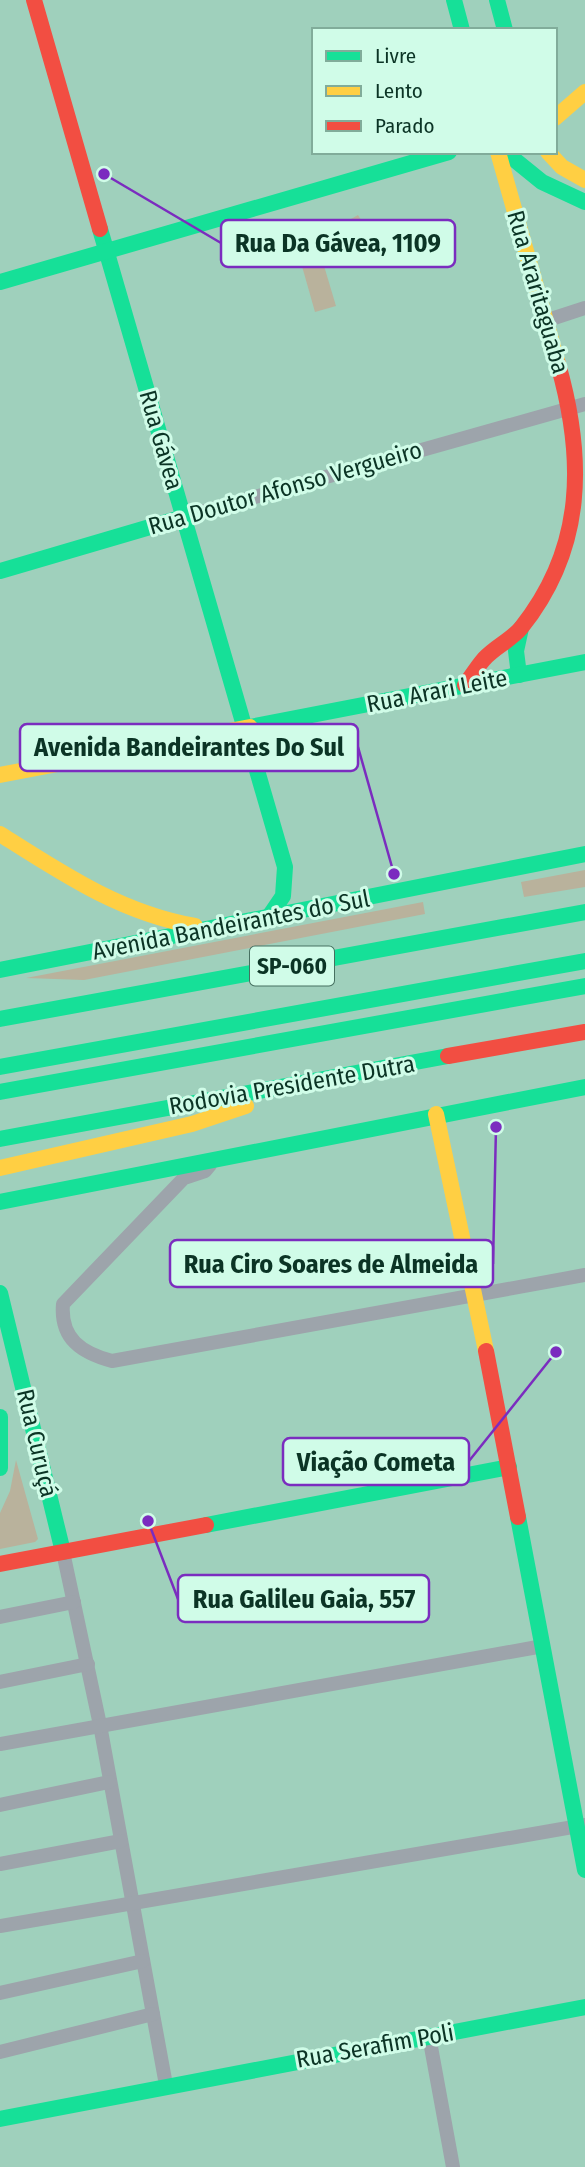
<svg xmlns="http://www.w3.org/2000/svg" width="585" height="2167" viewBox="0 0 585 2167" font-family="'Fira Sans Condensed',sans-serif">
  <style>
    .green { fill: #b9b29c }
    .lines { fill: none; stroke-linecap: round; stroke-linejoin: round }
    .street { stroke: #9da4ab; stroke-width: 14 }
    .fast { stroke: #16e098; stroke-width: 16 }
    .slow { stroke: #ffcf43; stroke-width: 16 }
    .jam { stroke: #f24e42; stroke-width: 16 }
    .labels { text-anchor: middle; stroke-width: 6; stroke-linejoin: round; paint-order: stroke }
    .shield { fill: #d0fce8; stroke: #467060; stroke-width: 2 }
    .shield-label { font-size: 23px; font-weight: bold; fill: #0b3425 }
    .street-label { font-size: 24px; fill: #0b3425; stroke: #d0fce8 }
    .leader { fill: none; stroke: #7b2cbf; stroke-width: 2.5 }
    .callout-dot { fill: #7b2cbf; stroke: #d0fce8; stroke-width: 2.5 }
    .callout { fill: #d0fce8; stroke: #7b2cbf; stroke-width: 2.5 }
    .callout-label { font-size: 26px; text-anchor: middle; font-weight: bold; fill: #0b3425 }
  </style>
  <rect width="100%" height="100%" fill="#9fd0bc"/>
  <g class="green">
    <path d="M 358,215 L 369,233 L 332,254 L 321,236 Z"/>
    <path d="M 316,239 L 336,306 L 315,312 L 296,245 Z"/>
    <path d="M 585,870 L 585,887 L 524,897 L 521,882 Z"/>
    <path d="M 423,902 L 425,914 L 84,980 L 26,978 Z"/>
    <path d="M 16,1460 L 38,1539 L 35,1542 L 0,1549 L 0,1513 L 10,1491 Z"/>
  </g>
  <g class="lines">
    <g class="street">
      <path d="M 545,321 L 585,308"/>
      <path d="M 184,517 L 585,404"/>
      <path d="M 210,1165 L 205,1171 L 184,1178 L 63,1304 C 60,1339 82,1353 112,1361 L 585,1275"/>
      <path d="M 63,1552 L 100,1725 L 166,2085"/>
      <path d="M 0,1617 L 74,1602"/>
      <path d="M 0,1682 L 88,1664"/>
      <path d="M 0,1744 L 543,1646"/>
      <path d="M 0,1805 L 109,1782"/>
      <path d="M 0,1864 L 121,1841"/>
      <path d="M 0,1926 L 585,1825"/>
      <path d="M 0,1993 L 143,1961"/>
      <path d="M 429,2036 L 453,2167"/>
      <path d="M 0,2052 L 153,2014"/>
    </g>
    <g class="fast">
      <path d="M 454,0 L 462,30"/>
      <path d="M 497,0 L 505,30"/>
      <path d="M 505,152 L 542,182 L 585,202"/>
      <path d="M 100,229 L 285,867 L 283,896 L 268,918"/>
      <path d="M 0,282 L 449,152"/>
      <path d="M 0,571 L 184,517"/>
      <path d="M 519,675 L 516,651 L 521,628"/>
      <path d="M 250,727 L 585,662"/>
      <path d="M 0,970 L 585,854"/>
      <path d="M 0,1019 L 585,912"/>
      <path d="M 0,1067 L 585,961"/>
      <path d="M 0,1092 L 585,986"/>
      <path d="M 0,1139 L 448,1056"/>
      <path d="M 0,1202 L 585,1087"/>
      <path d="M 0,1293 L 63,1552"/>
      <path d="M 0,1417 L 0,1468"/>
      <path d="M 518,1517 L 585,1870"/>
      <path d="M 206,1525 L 509,1467"/>
      <path d="M 0,2119 L 585,2007"/>
    </g>
    <g class="slow">
      <path d="M 555,118 L 585,92"/>
      <path d="M 498,152 L 558,364"/>
      <path d="M 548,152 L 562,167 L 585,180"/>
      <path d="M 0,775 L 250,727"/>
      <path d="M 0,834 C 63,874 121,913 195,926"/>
      <path d="M 436,1114 L 486,1351"/>
      <path d="M 0,1168 L 192,1124 L 246,1106"/>
    </g>
    <g class="jam">
      <path d="M 34,0 L 100,229"/>
      <path d="M 465,685 C 471,677 477,667 484,659 C 495,647 511,640 521,628 C 585,548 585,459 558,364"/>
      <path d="M 448,1056 L 585,1032"/>
      <path d="M 486,1351 L 518,1517"/>
      <path d="M 0,1564 L 206,1525"/>
    </g>
  </g>
  <g class="labels">
    <rect class="shield" x="250" y="946.5" width="84" height="39" rx="5"/>
    <g class="shield-label">
      <text x="292" y="974">SP-060</text>
    </g>
    <g class="street-label">
      <text transform="translate(538 292) rotate(74)" y="8">Rua Araritaguaba</text>
      <text transform="translate(161 440) rotate(74)" y="8">Rua Gávea</text>
      <text transform="translate(285 488) rotate(-16)" y="8">Rua Doutor Afonso Vergueiro</text>
      <text transform="translate(437 691) rotate(-11)" y="8">Rua Arari Leite</text>
      <text transform="translate(231 925) rotate(-11)" y="8">Avenida Bandeirantes do Sul</text>
      <text transform="translate(292 1085) rotate(-10)" y="8">Rodovia Presidente Dutra</text>
      <text transform="translate(37 1443) rotate(77)" y="8">Rua Curuçá</text>
      <text transform="translate(375 2046) rotate(-10)" y="8">Rua Serafim Poli</text>
    </g>
  </g>
  <path class="leader" d="M104 174L221 243M394 874L358 747M496 1127L493 1264M556 1352L469 1461M148 1521L178 1599"/>
  <g class="callout-dot">
    <circle cx="104" cy="174" r="7"/>
    <circle cx="394" cy="874" r="7"/>
    <circle cx="496" cy="1127" r="7"/>
    <circle cx="556" cy="1352" r="7"/>
    <circle cx="148" cy="1521" r="7"/>
  </g>
  <g class="callout">
    <rect x="221" y="220" width="234" height="47" rx="7"/>
    <rect x="20" y="724" width="338" height="47" rx="7"/>
    <rect x="170" y="1240" width="323" height="47" rx="7"/>
    <rect x="283" y="1438" width="186" height="47" rx="7"/>
    <rect x="178" y="1575" width="251" height="47" rx="7"/>
  </g>
  <g class="callout-label">
    <text x="338" y="252">Rua Da Gávea, 1109</text>
    <text x="189" y="756">Avenida Bandeirantes Do Sul</text>
    <text x="331" y="1273">Rua Ciro Soares de Almeida</text>
    <text x="376" y="1471">Viação Cometa</text>
    <text x="304" y="1608">Rua Galileu Gaia, 557</text>
  </g>
  <rect x="312" y="28" width="245" height="126" fill="#d0fce8" stroke="#81ac9a" stroke-width="2"/>
  <rect x="326" y="51" width="35" height="10" fill="#16e098" stroke="#81ac9a" stroke-width="2"/>
  <text x="375" y="63" font-size="21" fill="#0b3425">Livre</text>
  <rect x="326" y="86" width="35" height="10" fill="#ffcf43" stroke="#81ac9a" stroke-width="2"/>
  <text x="375" y="98" font-size="21" fill="#0b3425">Lento</text>
  <rect x="326" y="121" width="35" height="10" fill="#f24e42" stroke="#81ac9a" stroke-width="2"/>
  <text x="375" y="133" font-size="21" fill="#0b3425">Parado</text>
</svg>
